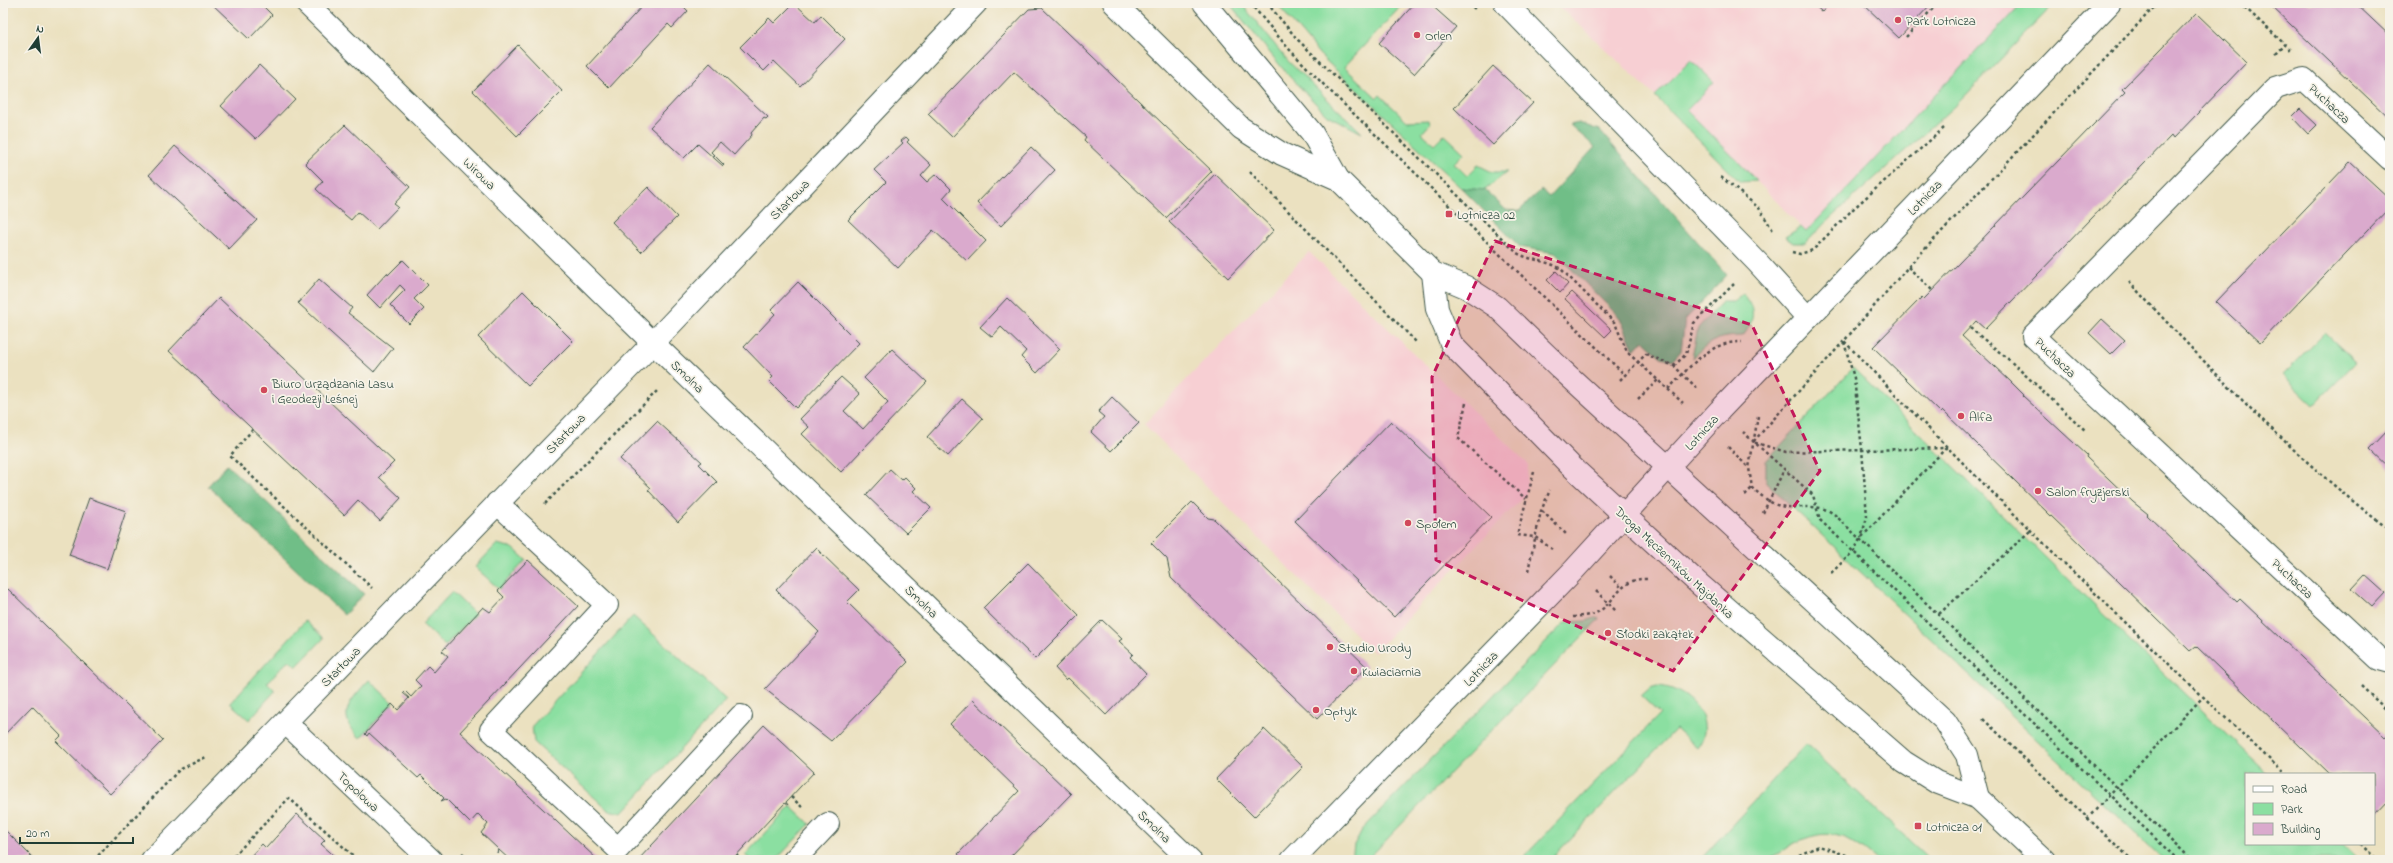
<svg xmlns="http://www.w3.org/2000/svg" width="2393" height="863" viewBox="0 0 2393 863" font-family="'Indie Flower',sans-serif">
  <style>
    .built { fill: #f7cfd3 }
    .green { fill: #8bdfa1; stroke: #558e6a }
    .forest { fill: #70be87; stroke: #487e5e }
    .building { fill: #daaacd }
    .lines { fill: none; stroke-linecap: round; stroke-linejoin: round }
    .minor-casing { stroke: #3e5649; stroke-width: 24 }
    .path { stroke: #3e5649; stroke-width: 2.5; stroke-dasharray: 3 3; stroke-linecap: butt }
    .minor { stroke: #fff; stroke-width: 22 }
    .marked { fill: #c2185b; fill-opacity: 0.2; stroke: #c2185b; stroke-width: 3; stroke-dasharray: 8 5; stroke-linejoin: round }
    .poi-dot { fill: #d1495b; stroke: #f7f3e8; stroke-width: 1.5 }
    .labels { text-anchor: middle; stroke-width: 3.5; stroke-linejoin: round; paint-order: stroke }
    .poi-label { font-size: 13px; fill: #1f3d34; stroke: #f7f3e8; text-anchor: start }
    .street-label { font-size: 13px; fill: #1f3d34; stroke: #f7f3e8 }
  </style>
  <rect width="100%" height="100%" fill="#f7f3e8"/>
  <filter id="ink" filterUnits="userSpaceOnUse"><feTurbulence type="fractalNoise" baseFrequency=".025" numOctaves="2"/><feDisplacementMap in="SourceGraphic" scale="8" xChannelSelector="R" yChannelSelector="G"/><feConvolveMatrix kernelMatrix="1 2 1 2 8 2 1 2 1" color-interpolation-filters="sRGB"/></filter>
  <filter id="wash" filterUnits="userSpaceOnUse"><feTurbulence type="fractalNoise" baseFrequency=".012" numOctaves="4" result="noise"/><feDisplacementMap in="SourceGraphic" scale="16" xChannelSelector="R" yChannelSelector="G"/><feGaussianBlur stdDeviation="0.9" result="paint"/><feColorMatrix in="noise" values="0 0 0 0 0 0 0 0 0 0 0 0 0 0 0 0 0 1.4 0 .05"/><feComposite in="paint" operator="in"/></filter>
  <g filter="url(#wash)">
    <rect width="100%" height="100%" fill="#ebe1c0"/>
    <g class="built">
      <path d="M 1556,3 L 1747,3 L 1727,24 L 1748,3 L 2023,3 L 1806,232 L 1687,110 L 1692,60 L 1655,96 Z"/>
      <path d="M 1309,252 L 1528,464 L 1526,494 L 1374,653 L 1144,424 Z"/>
    </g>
    <g class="green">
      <path d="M 1229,3 L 1241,3 L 1288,61 L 1362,133 L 1327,115 L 1288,75 Z"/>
      <path d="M 1276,3 L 1404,3 L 1344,67 L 1377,98 L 1380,95 L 1407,121 L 1429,120 L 1430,124 L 1422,133 L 1434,144 L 1444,134 L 1464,153 L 1454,163 L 1467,176 L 1478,165 L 1492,172 L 1507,172 L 1485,190 L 1461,188 L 1320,55 Z"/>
      <path d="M 2022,3 L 2055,3 L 1961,100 L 1824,224 L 1806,243 L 1793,243 L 1785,237 L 1801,227 L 1806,232 Z"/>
      <path d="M 1691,60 L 1714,82 L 1687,110 L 1757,181 L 1740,182 L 1655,96 Z"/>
      <path d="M 1743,293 C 1756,309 1755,320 1743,336 C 1718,336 1709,341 1692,358 L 1698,328 L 1723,301 L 1734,301 Z"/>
      <path d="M 2325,333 L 2356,362 L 2314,405 L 2283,375 Z"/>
      <path d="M 1853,368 L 2167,677 L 2269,774 L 2246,774 L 2246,844 L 2343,844 L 2360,860 L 2163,860 L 1766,482 L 1766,461 Z"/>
      <path d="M 497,544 L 513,548 L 526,560 L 499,589 L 475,567 Z"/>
      <path d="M 452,592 L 475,614 L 445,646 L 422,624 Z"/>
      <path d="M 633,616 L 726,700 L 622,813 L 608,810 L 534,742 L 532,726 Z"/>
      <path d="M 1598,617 L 1599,619 L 1367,860 L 1352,860 L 1354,845 L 1362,830 L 1565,622 L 1586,621 Z"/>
      <path d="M 305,621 L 324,638 L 296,667 L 289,660 L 267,683 L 275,691 L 249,720 L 230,703 Z"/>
      <path d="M 369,680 L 393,703 L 360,738 C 335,714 350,701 369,680 Z"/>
      <path d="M 1657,686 C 1687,687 1719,720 1697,748 L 1676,729 L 1550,860 L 1521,860 L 1660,714 L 1641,696 L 1650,688 Z"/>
      <path d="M 1806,744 L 1928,858 L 1928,860 L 1877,860 C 1847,835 1829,825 1791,845 C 1783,850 1773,858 1764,860 C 1748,863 1718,860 1700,860 Z"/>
      <path d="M 791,806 L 810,824 L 776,860 L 751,860 L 745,855 Z"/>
    </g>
    <g class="forest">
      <path d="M 1579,123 L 1599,130 L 1727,275 L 1685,320 L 1681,351 L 1673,360 L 1661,357 L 1643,340 L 1634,350 L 1620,318 L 1555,253 L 1520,247 L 1461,188 L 1485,190 L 1506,210 L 1519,211 L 1541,190 L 1549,197 L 1595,147 L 1570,125 Z"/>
      <path d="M 227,465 L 364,594 L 344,615 L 208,486 Z"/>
    </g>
    <g id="blocks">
      <g class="building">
        <path d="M 211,3 L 260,3 L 272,15 L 249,39 Z"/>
        <path d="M 645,3 L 680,3 L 688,11 L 672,28 L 668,24 L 609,88 L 587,66 Z"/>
        <path d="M 794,3 L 815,22 L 821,15 L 845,39 L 800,86 L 774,61 L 764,71 L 740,47 L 769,18 L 774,23 Z"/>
        <path d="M 1415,3 L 1429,3 L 1456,27 L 1414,74 L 1379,43 Z"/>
        <path d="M 1812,3 L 1830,3 L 1822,12 Z"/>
        <path d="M 1862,3 L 1932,3 L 1899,38 Z"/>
        <path d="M 2274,3 L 2355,3 L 2390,36 L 2390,119 L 2271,6 Z"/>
        <path d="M 1042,8 L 1212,171 L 1166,218 L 1084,140 L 1086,137 L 1014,72 L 952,137 L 928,114 L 1029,9 Z"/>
        <path d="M 2196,13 L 2247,62 L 2173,139 L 2171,136 L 1985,329 L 1976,321 L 1962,336 L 2010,381 L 2024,395 L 2023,396 L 2087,455 L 2086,457 L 2133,502 L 2148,514 L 2147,515 L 2237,602 L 2240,599 L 2385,737 L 2390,732 L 2390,799 L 2374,816 L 2374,774 L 2329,774 L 2196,646 L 2190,651 L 1943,411 L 1941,413 L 1873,347 L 1922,297 L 1924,299 L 1926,297 L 2125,92 L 2122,89 Z"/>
        <path d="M 518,45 L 562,91 L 517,136 L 473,91 Z"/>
        <path d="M 710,63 L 768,117 L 766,119 L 764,118 L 751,133 L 752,135 L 734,155 L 720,142 L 711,152 L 724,165 L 723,166 L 698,144 L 684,158 L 650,127 Z"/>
        <path d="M 259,65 L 295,99 L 256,139 L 221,106 Z"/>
        <path d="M 1493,66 L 1533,103 L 1493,145 L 1454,108 Z"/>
        <path d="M 2300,109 L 2317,125 L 2308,134 L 2292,117 Z"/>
        <path d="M 345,125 L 410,187 L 394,204 L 398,207 L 377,229 L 358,212 L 351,220 L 333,205 L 316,189 L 323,181 L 305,163 Z"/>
        <path d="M 906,137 L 909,140 L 907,142 L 931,165 L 921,176 L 927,182 L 936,174 L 951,189 L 943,198 L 986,241 L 967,261 L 933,230 L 898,268 L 848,220 L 886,182 L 874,170 L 903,143 L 901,141 Z"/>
        <path d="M 175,146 L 257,220 L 229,249 L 149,175 Z"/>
        <path d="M 1031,147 L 1055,170 L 1001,226 L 977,203 Z"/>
        <path d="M 2350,162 L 2390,199 L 2390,207 L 2260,343 L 2216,302 Z"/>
        <path d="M 1215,174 L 1274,230 L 1228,278 L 1169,222 Z"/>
        <path d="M 648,187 L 677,217 L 641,252 L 612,222 Z"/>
        <path d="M 403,260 L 428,285 L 414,299 L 424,309 L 409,324 L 390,305 L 405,290 L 400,285 L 380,308 L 367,295 L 387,273 L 388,275 Z"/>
        <path d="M 1556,271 L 1568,284 L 1560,293 L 1547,280 Z"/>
        <path d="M 319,279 L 352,308 L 348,313 L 393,348 L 374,372 L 298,303 Z"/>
        <path d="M 798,282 L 859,343 L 796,408 L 769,381 L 773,377 L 744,347 L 775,314 L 771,310 Z"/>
        <path d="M 523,291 L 573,341 L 528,386 L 478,337 Z"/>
        <path d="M 1572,292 L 1612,330 L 1605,337 L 1565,299 Z"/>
        <path d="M 219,298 L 394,462 L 379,477 L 401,498 L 380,521 L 358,500 L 344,515 L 169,351 Z"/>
        <path d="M 1007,298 L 1060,349 L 1037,373 L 1021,357 L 1026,351 L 1001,327 L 992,337 L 980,327 Z"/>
        <path d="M 2102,319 L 2125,340 L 2111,354 L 2089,333 Z"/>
        <path d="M 892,349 L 927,382 L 841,472 L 802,434 L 809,427 L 800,419 L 841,377 L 860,394 L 844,411 L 863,429 L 888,402 L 864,378 Z"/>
        <path d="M 1112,397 L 1139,423 L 1111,451 L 1091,432 L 1104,417 L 1098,412 Z"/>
        <path d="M 962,399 L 983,418 L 948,456 L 927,437 Z"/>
        <path d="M 657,421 L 702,462 L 699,464 L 717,482 L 678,522 L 648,490 L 651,488 L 620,459 Z"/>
        <path d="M 1391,421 L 1491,517 L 1394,617 L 1295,521 Z"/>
        <path d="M 2390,427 L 2390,469 L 2369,449 Z"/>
        <path d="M 890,469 L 902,480 L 905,477 L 916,488 L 913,491 L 931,508 L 906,533 L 866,495 Z"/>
        <path d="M 89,498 L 126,511 L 107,569 L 69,555 Z"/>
        <path d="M 1192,502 L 1208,518 L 1214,519 L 1367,667 L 1317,719 L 1171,578 L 1167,559 L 1151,543 Z"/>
        <path d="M 816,548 L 859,590 L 847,602 L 908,662 L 831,741 L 765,689 L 819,632 L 776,590 Z"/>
        <path d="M 528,560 L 578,606 L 460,732 L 598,860 L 510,860 L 499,850 L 497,853 L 498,849 L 481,833 L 488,824 L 478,814 L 470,823 L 446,799 L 441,801 L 444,798 L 421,775 L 418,778 L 369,733 L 367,736 L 365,734 L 392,704 L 398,710 L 409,698 L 403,693 L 405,691 L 411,697 L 421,686 L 415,680 L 428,666 L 434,672 L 448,656 L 442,651 L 483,607 L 490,612 L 504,597 L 498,591 Z"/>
        <path d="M 1028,563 L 1079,615 L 1035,659 L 983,608 Z"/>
        <path d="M 2365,575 L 2385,593 L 2372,607 L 2352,589 Z"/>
        <path d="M 8,589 L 163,740 L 110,794 L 56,741 L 61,736 L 32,706 L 3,736 L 3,594 Z"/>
        <path d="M 1102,620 L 1122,639 L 1119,641 L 1133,654 L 1130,657 L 1146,674 L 1106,715 L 1068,678 L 1066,680 L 1055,668 Z"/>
        <path d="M 973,700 L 1071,794 L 1007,860 L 964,860 L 958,854 L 1019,791 L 950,724 Z"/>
        <path d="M 764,725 L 814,772 L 786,802 L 788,805 L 785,803 L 732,860 L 638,860 Z"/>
        <path d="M 1264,729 L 1303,767 L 1254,817 L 1216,779 Z"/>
        <path d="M 297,814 L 325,840 L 321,844 L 339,860 L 247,860 L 262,844 L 266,848 Z"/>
        <path d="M 3,828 L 35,860 L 3,860 Z"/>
      </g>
    </g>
  </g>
  <g filter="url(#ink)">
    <use href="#blocks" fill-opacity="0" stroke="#3e5649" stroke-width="1"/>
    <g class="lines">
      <g class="minor-casing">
        <g id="minor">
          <path d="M 306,3 L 653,343 L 1190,860"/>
          <path d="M 1114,3 L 1241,128 L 1282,154 L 1338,179"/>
          <path d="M 1204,3 L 1312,133 L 1338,179 L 1433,273 L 1466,287 L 1497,307 L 1561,369 L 1945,721 L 1967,755 L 1978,798"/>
          <path d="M 1505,3 L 1758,263 L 1808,318"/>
          <path d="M 2390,159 L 2304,79 L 2276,88 L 2033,336 L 2379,659 L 2390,662"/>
          <path d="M 1433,273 L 1437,309 L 1452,345 L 1570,465 L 1698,583 L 1904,762 L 1936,782 L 1978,798 L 2044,860"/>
          <path d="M 497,503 L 607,605 L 491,730 L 618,849 L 741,716"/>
          <path d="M 286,723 L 431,860"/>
          <path d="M 152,860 L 653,343 L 976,3"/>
          <path d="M 794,860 L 828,824"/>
          <path d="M 1292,860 L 1574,570 L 1720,410 L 2110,3"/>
        </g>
      </g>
      <g class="path">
        <path d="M 1250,3 L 1288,48 L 1327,88 L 1625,375"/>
        <path d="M 1267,3 L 1298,40 L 1517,253 C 1531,261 1547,260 1561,269 L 1615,323 L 1627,352 L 1683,403"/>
        <path d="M 1468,3 L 1475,9"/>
        <path d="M 2158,3 L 1908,267 L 1844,341 C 1986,490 2135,633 2285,774"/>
        <path d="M 2240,3 L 2291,50"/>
        <path d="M 1906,37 L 1938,3"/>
        <path d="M 2276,54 L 2285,45"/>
        <path d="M 1250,172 L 1416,342"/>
        <path d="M 1721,177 L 1759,208 L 1774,232"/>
        <path d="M 1792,252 L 1800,254 L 1813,250 L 1853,209 L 1944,128"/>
        <path d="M 1908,267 L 1933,291"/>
        <path d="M 2129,282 C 2211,369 2293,458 2390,530"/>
        <path d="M 1970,328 L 2008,359 L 2086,431"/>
        <path d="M 1844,342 L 1854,378 L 1862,449 L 1867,517 L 1861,538"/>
        <path d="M 1674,366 L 1686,354 L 1694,323 L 1734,284"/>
        <path d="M 1620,380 L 1646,354 L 1674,366 L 1697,388"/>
        <path d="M 1668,389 C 1690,368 1708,341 1742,342"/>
        <path d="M 1638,399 L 1658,380"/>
        <path d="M 1466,403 L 1458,438 L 1526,499"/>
        <path d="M 1758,416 L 1749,468 L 1752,488 C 1761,495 1769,503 1780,506 C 1799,510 1817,502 1834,514 L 2192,860"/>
        <path d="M 253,429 L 230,456 L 372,588"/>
        <path d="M 1743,432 L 1813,495 L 1820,520 L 2177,859 L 2190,860"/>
        <path d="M 1728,447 L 1749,468"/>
        <path d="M 1534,472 L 1517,535 L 1535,537 L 1552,549"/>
        <path d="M 1745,495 L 1752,488"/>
        <path d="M 545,504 L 658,390"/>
        <path d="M 1542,511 L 1566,534"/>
        <path d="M 1763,513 L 1784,470"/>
        <path d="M 1528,571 L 1541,511 L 1550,490"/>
        <path d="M 1831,573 L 1854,551 L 1860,539 L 1946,448 L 1786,452 L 1753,442 L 1844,341"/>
        <path d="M 1610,576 L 1621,587"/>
        <path d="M 1596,591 L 1616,611"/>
        <path d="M 1939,614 L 2030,531"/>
        <path d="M 1573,617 C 1581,616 1589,616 1596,613 C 1616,603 1620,577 1647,579"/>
        <path d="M 2361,686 L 2390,713"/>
        <path d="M 1983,719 L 2132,860"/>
        <path d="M 791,797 L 802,807"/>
        <path d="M 2087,819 L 2203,697"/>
        <path d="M 2360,844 L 2378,860"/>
        <path d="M 462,853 L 469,860"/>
        <path d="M 736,855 L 741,860"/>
        <path d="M 94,860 L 179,770 L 206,757"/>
        <path d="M 230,860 L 289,798 L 358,860"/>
        <path d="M 1788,860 L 1819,846 L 1861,860"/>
      </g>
      <use href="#minor" class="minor"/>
    </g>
  </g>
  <path class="marked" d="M 1495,241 L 1752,325 L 1820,471 L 1673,671 L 1436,560 L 1432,377 Z"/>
  <g class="poi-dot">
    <circle cx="1898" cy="20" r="4"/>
    <circle cx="1417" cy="35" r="4"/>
    <rect x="1445" y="210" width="8" height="8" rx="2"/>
    <circle cx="264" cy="390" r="4"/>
    <circle cx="1961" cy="416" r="4"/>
    <circle cx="2038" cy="491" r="4"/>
    <circle cx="1408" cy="523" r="4"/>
    <circle cx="1608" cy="633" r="4"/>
    <circle cx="1330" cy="647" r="4"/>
    <circle cx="1354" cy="671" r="4"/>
    <circle cx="1316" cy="710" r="4"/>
    <rect x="1914" y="822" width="8" height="8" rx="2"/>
  </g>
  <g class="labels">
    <g class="poi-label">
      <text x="1906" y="25">Park Lotnicza</text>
      <text x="1425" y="40">Orlen</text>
      <text x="1457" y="219">Lotnicza 02</text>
      <text x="272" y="388">Biuro Urządzania Lasu<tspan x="272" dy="15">i Geodezji Leśnej</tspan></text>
      <text x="1969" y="421">Alfa</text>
      <text x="2046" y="496">Salon fryzjerski</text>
      <text x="1416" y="528">Społem</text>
      <text x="1616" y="638">Słodki zakątek</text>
      <text x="1338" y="652">Studio Urody</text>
      <text x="1362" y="676">Kwiaciarnia</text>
      <text x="1324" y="715">Optyk</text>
      <text x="1926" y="831">Lotnicza 01</text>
    </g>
    <g class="street-label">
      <text transform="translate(2330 103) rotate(43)" y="5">Puchacza</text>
      <text transform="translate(480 173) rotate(44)" y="5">Wirowa</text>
      <text transform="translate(1924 197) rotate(-46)" y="5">Lotnicza</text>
      <text transform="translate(789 199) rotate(-46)" y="5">Startowa</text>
      <text transform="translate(2056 357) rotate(44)" y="5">Puchacza</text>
      <text transform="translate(688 376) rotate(44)" y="5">Smolna</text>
      <text transform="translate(1701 432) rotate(-48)" y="5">Lotnicza</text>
      <text transform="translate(565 433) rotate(-46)" y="5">Startowa</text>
      <text transform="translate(1675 562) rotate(43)" y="5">Droga Męczenników Majdanka</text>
      <text transform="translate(2293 578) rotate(43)" y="5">Puchacza</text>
      <text transform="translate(922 601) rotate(44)" y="5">Smolna</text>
      <text transform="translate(340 666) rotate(-46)" y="5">Startowa</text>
      <text transform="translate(1480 668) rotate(-46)" y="5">Lotnicza</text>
      <text transform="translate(359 791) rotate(43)" y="5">Topolowa</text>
      <text transform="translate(1155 826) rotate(44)" y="5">Smolna</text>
    </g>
  </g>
  <rect width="2393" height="863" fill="none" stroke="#f7f3e8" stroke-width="16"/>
  <rect x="2245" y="773" width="130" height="72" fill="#f7f3e8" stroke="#a1aaa0"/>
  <rect x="2253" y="786" width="20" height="6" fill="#ffffff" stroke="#a1aaa0"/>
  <text x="2281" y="793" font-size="12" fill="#1f3d34">Road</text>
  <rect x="2253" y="803" width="20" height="12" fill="#8bdfa1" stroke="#a1aaa0"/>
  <text x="2281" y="813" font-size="12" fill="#1f3d34">Park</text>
  <rect x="2253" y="823" width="20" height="12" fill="#daaacd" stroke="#a1aaa0"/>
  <text x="2281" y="833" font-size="12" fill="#1f3d34">Building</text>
  <g transform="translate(38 38) rotate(14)" stroke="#f7f3e8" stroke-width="3" paint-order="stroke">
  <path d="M0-3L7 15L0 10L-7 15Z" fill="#1f3d34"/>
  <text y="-6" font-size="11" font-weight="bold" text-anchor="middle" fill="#1f3d34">N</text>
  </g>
  <path d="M20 837v6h113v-6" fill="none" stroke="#1f3d34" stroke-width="2"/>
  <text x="26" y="837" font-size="12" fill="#1f3d34" stroke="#f7f3e8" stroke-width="3" paint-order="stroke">20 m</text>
</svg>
